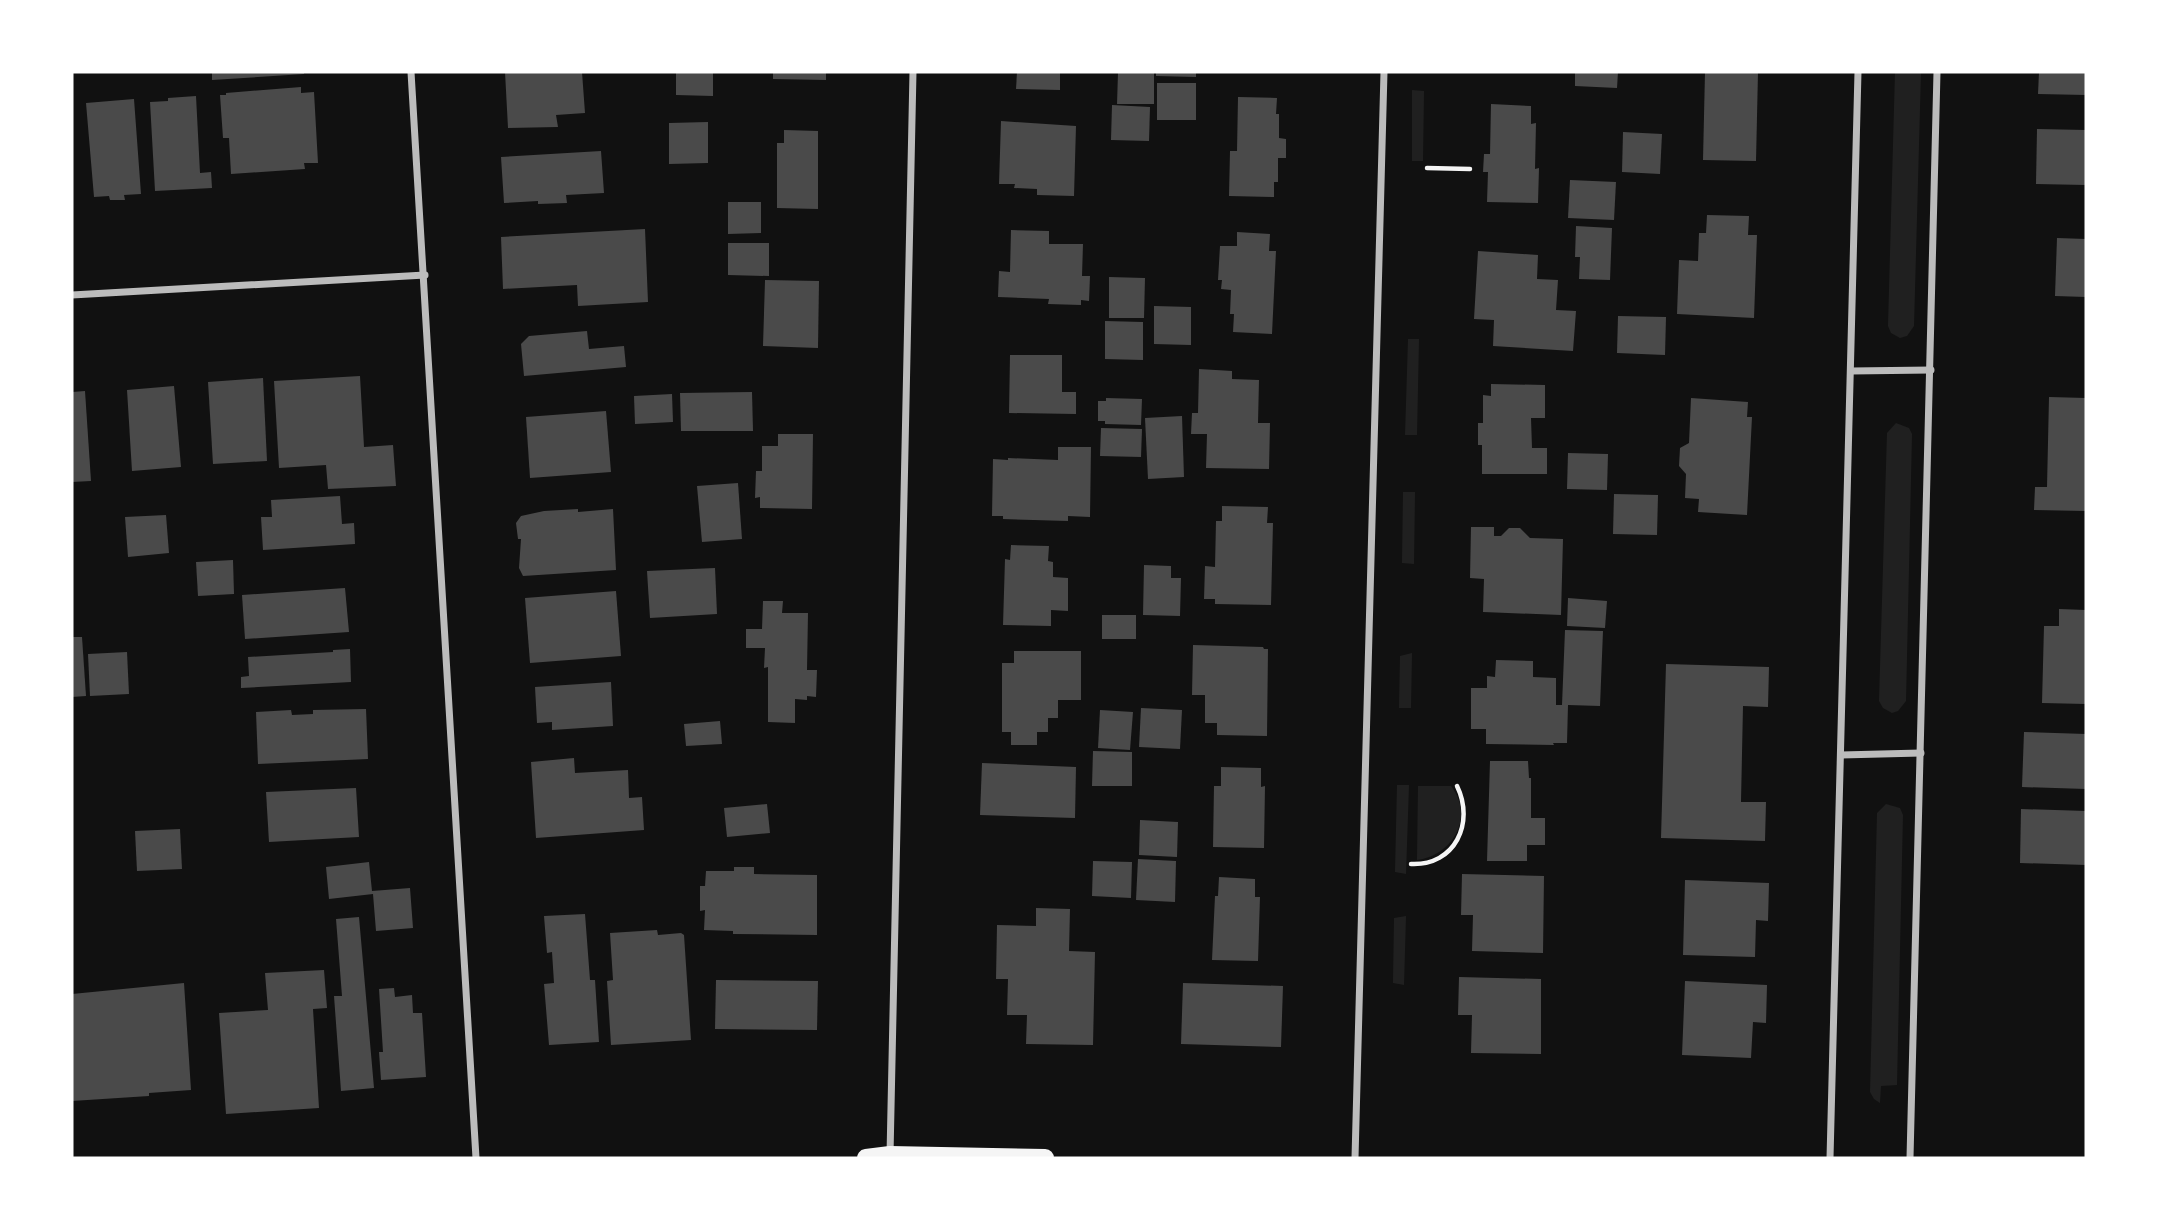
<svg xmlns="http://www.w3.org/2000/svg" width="2158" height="1230" viewBox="0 0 2158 1230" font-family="'DejaVu Sans',sans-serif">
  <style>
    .green { fill: #202020 }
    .building { fill: #4a4a4a }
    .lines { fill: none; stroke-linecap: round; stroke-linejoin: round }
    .path { stroke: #f5f5f5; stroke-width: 4.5 }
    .minor { stroke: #bcbcbc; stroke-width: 7 }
    .primary { stroke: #f5f5f5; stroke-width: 18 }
  </style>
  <rect width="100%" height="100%" fill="#111"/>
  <g class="green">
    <path d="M 1895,72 L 1921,72 L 1914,326 L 1907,336 L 1900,338 L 1891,333 L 1888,326 Z"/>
    <path d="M 1412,90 L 1424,91 L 1423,161 L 1412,161 Z"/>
    <path d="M 1408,339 L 1419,339 L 1417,435 L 1405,435 Z"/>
    <path d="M 1896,423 L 1909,428 L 1912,434 L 1906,701 L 1898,711 L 1892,713 L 1883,708 L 1879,701 L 1887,433 Z"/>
    <path d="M 1403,492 L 1415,492 L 1414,564 L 1402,563 Z"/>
    <path d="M 1412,653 L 1411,708 L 1399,708 L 1400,656 Z"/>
    <path d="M 1397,785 L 1409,785 L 1406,874 L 1395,872 Z"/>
    <path d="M 1418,786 L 1451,786 C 1475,817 1453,855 1417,860 Z"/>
    <path d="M 1886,804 L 1900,808 L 1903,815 L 1897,1085 L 1881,1086 L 1880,1103 L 1874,1099 L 1870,1092 L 1877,813 Z"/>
    <path d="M 1406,916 L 1404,985 L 1393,983 L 1394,918 Z"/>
  </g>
  <g class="building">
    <path d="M 212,72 L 304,72 L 304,74 L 212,80 Z"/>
    <path d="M 505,72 L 582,72 L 585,113 L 556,115 L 558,127 L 508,128 Z"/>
    <path d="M 676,72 L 713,72 L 713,96 L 676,95 Z"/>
    <path d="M 773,72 L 826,72 L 826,80 L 773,79 Z"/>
    <path d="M 1017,72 L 1060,72 L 1060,90 L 1016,89 Z"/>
    <path d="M 1118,72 L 1154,72 L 1154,104 L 1117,104 Z"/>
    <path d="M 1156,72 L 1196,72 L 1196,77 L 1156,76 Z"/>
    <path d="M 1575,72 L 1618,72 L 1617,88 L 1575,86 Z"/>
    <path d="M 1705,72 L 1758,72 L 1756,161 L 1703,160 Z"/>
    <path d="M 2039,72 L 2086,72 L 2086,95 L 2038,94 Z"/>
    <rect x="1157" y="83" width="39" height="37"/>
    <path d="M 301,87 L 301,93 L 314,92 L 318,163 L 304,163 L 305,169 L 231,174 L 229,138 L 223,138 L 220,95 L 226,95 L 226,93 Z"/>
    <path d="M 196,96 L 200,173 L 211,172 L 212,188 L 155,191 L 150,102 L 168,101 L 168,98 Z"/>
    <path d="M 1238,97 L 1277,98 L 1276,114 L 1279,114 L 1279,138 L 1286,139 L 1286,158 L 1278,158 L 1278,182 L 1274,182 L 1274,197 L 1229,196 L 1230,151 L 1237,151 Z"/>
    <path d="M 134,99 L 141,194 L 124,195 L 125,200 L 110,200 L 109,196 L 94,197 L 86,103 Z"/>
    <path d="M 1491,104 L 1531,106 L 1531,124 L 1536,123 L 1535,169 L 1539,168 L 1538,203 L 1487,202 L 1488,172 L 1483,172 L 1484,154 L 1490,154 Z"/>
    <path d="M 1112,105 L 1150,107 L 1149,141 L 1111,140 Z"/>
    <path d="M 1001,121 L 1076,126 L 1074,196 L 1037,195 L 1037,189 L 1014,188 L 1015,184 L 999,184 Z"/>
    <path d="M 708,122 L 708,163 L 669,164 L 669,123 Z"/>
    <path d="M 2037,129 L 2086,130 L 2086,185 L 2036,184 Z"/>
    <path d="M 784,130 L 818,131 L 818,209 L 777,208 L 777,143 L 784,143 Z"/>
    <path d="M 1623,132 L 1662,134 L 1660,174 L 1622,172 Z"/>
    <path d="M 601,151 L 604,193 L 566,195 L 567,203 L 538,204 L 538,201 L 504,203 L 501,157 Z"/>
    <path d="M 1570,180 L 1616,182 L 1614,220 L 1568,218 Z"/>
    <path d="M 728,202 L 761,202 L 761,233 L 728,234 Z"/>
    <path d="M 1707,215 L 1749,216 L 1748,235 L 1757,235 L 1754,318 L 1677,314 L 1679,260 L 1698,261 L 1699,233 L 1706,233 Z"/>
    <path d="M 1576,226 L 1612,228 L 1610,280 L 1579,279 L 1580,257 L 1575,257 Z"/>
    <path d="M 645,229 L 648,302 L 578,306 L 577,285 L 503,289 L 501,237 Z"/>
    <path d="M 1011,230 L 1049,231 L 1049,244 L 1083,244 L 1082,276 L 1090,276 L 1089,301 L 1081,300 L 1081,305 L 1048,304 L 1049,299 L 998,297 L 999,271 L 1010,272 Z"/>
    <path d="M 1237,232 L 1270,234 L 1269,251 L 1276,251 L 1272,334 L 1233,332 L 1234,314 L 1230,314 L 1231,290 L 1221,289 L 1222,280 L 1218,280 L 1220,246 L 1237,246 Z"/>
    <path d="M 2057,238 L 2086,239 L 2086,297 L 2055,296 Z"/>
    <path d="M 728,243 L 769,243 L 769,276 L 728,275 Z"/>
    <path d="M 1478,251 L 1538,255 L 1537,279 L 1558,280 L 1556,310 L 1576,311 L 1573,351 L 1493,346 L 1494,320 L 1474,319 Z"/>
    <path d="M 1109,277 L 1145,278 L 1144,318 L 1109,318 Z"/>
    <path d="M 765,280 L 819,281 L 818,348 L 763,346 Z"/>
    <path d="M 1154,306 L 1191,307 L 1191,345 L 1154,344 Z"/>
    <path d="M 1618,316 L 1666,317 L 1665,355 L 1617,353 Z"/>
    <path d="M 1105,321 L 1143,322 L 1143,360 L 1105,359 Z"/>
    <path d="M 587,331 L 589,349 L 624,346 L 626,367 L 524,376 L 521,344 L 529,336 Z"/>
    <path d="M 1010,355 L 1062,355 L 1062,392 L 1076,392 L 1076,414 L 1009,413 Z"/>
    <path d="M 1199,369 L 1232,371 L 1232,379 L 1259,380 L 1258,423 L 1270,423 L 1269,469 L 1206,468 L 1207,434 L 1191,434 L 1192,413 L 1198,413 Z"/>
    <path d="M 360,376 L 364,447 L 393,445 L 396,486 L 328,489 L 326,465 L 279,468 L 274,381 Z"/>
    <path d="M 263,378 L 267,461 L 213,464 L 208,382 Z"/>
    <path d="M 1491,384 L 1545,385 L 1545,418 L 1531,418 L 1532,448 L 1547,448 L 1547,474 L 1482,474 L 1482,445 L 1478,445 L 1478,423 L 1483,423 L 1483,395 L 1491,396 Z"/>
    <path d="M 174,386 L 181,467 L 132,471 L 127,390 Z"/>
    <path d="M 85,391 L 91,481 L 72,482 L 72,392 Z"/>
    <path d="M 752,392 L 753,431 L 681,431 L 680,393 Z"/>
    <path d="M 672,394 L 673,422 L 635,424 L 634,396 Z"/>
    <path d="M 2049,397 L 2086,398 L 2086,511 L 2034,510 L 2035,487 L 2047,487 Z"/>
    <path d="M 1106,398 L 1142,399 L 1141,425 L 1105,424 L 1105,421 L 1098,421 L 1098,401 L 1106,401 Z"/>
    <path d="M 1691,398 L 1748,402 L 1747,417 L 1752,417 L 1747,515 L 1698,512 L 1699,499 L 1685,498 L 1686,474 L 1679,466 L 1680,448 L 1689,443 Z"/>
    <path d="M 606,411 L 611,472 L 530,478 L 526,417 Z"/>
    <path d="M 1182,416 L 1184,477 L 1148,479 L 1145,418 Z"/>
    <path d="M 1101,428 L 1142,429 L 1141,457 L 1100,456 Z"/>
    <path d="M 778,434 L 813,434 L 812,509 L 760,508 L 760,497 L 755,498 L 756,471 L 762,471 L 762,446 L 778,446 Z"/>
    <path d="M 1058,447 L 1091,447 L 1090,517 L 1068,516 L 1068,521 L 1003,519 L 1003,516 L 992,516 L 993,459 L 1008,460 L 1008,458 L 1058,460 Z"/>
    <path d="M 1568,453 L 1608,454 L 1607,490 L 1567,489 Z"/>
    <path d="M 738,483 L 742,539 L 702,542 L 697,486 Z"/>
    <path d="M 1614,494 L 1658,495 L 1657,535 L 1613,534 Z"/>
    <path d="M 340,496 L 342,524 L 354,523 L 355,544 L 263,550 L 261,517 L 272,517 L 271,500 Z"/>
    <path d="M 1222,506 L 1268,507 L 1267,523 L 1273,523 L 1271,605 L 1215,604 L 1215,599 L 1204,599 L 1205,566 L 1215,567 L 1216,521 L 1222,521 Z"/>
    <path d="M 578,509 L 578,512 L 613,509 L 616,570 L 523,576 L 519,568 L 521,539 L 518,539 L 516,523 L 521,516 L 544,511 Z"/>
    <path d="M 166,515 L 169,553 L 128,557 L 125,517 Z"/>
    <path d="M 1471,527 L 1494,527 L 1494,536 L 1501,536 L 1509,528 L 1520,528 L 1530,538 L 1563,539 L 1561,615 L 1483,612 L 1484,579 L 1470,578 Z"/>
    <path d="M 1011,545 L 1049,546 L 1048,561 L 1053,562 L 1053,577 L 1068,578 L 1068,611 L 1051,610 L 1051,626 L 1003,625 L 1005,559 L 1010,560 Z"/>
    <path d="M 233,560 L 234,594 L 198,596 L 196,562 Z"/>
    <path d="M 1144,565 L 1171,566 L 1171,578 L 1181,578 L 1180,616 L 1143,615 Z"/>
    <path d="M 715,568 L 717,614 L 650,618 L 647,571 Z"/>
    <path d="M 345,588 L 349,632 L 245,639 L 242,595 Z"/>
    <path d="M 616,591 L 621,656 L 530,663 L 525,598 Z"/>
    <path d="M 1568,598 L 1607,601 L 1605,628 L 1567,626 Z"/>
    <path d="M 763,601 L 783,601 L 782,613 L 808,613 L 807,670 L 817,670 L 816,697 L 807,696 L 807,700 L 795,699 L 795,723 L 768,722 L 768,667 L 764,668 L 765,648 L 746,648 L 746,629 L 762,629 Z"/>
    <path d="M 2059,609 L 2086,610 L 2086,704 L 2042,703 L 2044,626 L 2059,626 Z"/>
    <rect x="1102" y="615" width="34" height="24"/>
    <path d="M 1565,630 L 1603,631 L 1600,706 L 1568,705 L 1567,743 L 1553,743 L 1554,745 L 1486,744 L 1486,729 L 1471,729 L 1471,688 L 1487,688 L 1487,676 L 1495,677 L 1496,660 L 1533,661 L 1533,677 L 1556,678 L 1556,705 L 1562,705 Z"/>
    <path d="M 72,637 L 82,637 L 86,696 L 72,697 Z"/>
    <path d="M 1193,645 L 1263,647 L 1264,649 L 1268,649 L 1267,736 L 1217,735 L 1217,723 L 1205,723 L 1205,695 L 1192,695 Z"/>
    <path d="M 350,649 L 351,682 L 241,688 L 241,677 L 249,676 L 248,657 L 333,652 L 333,650 Z"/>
    <path d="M 1014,651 L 1081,651 L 1081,700 L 1058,700 L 1058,718 L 1048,718 L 1048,732 L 1037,732 L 1037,745 L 1011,745 L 1011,732 L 1002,732 L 1002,663 L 1014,663 Z"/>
    <path d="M 127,652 L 129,694 L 90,696 L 88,654 Z"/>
    <path d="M 1666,664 L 1769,667 L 1768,707 L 1743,706 L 1741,802 L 1766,802 L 1765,841 L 1661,838 Z"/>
    <path d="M 611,682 L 613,726 L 552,730 L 552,722 L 537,723 L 535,687 Z"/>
    <path d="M 1141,708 L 1182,710 L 1180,749 L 1139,747 Z"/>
    <path d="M 366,709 L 368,759 L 258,764 L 256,712 L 291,710 L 292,715 L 313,714 L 313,710 Z"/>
    <path d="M 1100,710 L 1133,712 L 1130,750 L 1098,748 Z"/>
    <path d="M 720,721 L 722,744 L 686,746 L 684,724 Z"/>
    <path d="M 2024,732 L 2086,734 L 2086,789 L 2022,787 Z"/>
    <path d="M 1093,751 L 1132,752 L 1132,786 L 1092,786 Z"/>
    <path d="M 574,758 L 575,773 L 628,770 L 629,798 L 642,797 L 644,830 L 536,838 L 531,762 Z"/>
    <path d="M 1490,761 L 1528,761 L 1529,778 L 1531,778 L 1531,818 L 1545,818 L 1545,845 L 1527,845 L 1527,861 L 1487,861 Z"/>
    <path d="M 982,763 L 1076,767 L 1075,818 L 980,815 Z"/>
    <path d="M 1221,767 L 1261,768 L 1261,787 L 1265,786 L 1264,848 L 1213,847 L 1214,786 L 1221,786 Z"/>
    <path d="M 356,788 L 359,837 L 269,842 L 266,792 Z"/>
    <path d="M 767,804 L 770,833 L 727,837 L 724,808 Z"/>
    <path d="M 2021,809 L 2086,811 L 2086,865 L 2020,863 Z"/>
    <path d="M 1140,820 L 1178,822 L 1177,857 L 1139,855 Z"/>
    <path d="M 180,829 L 182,869 L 137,871 L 135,831 Z"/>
    <path d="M 1138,859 L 1176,861 L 1175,902 L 1136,900 Z"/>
    <path d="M 1093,861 L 1132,862 L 1131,898 L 1092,896 Z"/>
    <path d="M 369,862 L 372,891 L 410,888 L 413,928 L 376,931 L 373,894 L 329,899 L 326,867 Z"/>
    <path d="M 734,867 L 754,867 L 754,874 L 817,875 L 817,935 L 733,934 L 733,931 L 704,930 L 705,910 L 700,911 L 700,886 L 705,886 L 706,871 L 734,871 Z"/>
    <path d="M 1462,874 L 1544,876 L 1543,953 L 1472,951 L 1473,915 L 1461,915 Z"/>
    <path d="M 1219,877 L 1255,879 L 1255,897 L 1260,897 L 1258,961 L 1212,960 L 1215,896 L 1218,896 Z"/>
    <path d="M 1685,880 L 1769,883 L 1768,921 L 1756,920 L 1755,957 L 1683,955 Z"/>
    <path d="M 1036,908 L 1070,909 L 1069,951 L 1095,952 L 1093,1045 L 1026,1044 L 1027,1015 L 1007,1015 L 1008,979 L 996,979 L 997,925 L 1036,926 Z"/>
    <path d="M 585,914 L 590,980 L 595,980 L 599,1042 L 549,1045 L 544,984 L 554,983 L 552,952 L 547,953 L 544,916 Z"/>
    <path d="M 359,917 L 374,1088 L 341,1091 L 334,996 L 342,996 L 336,919 Z"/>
    <path d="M 657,930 L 658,935 L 681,933 L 684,935 L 691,1040 L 611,1045 L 607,981 L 613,980 L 610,933 Z"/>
    <path d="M 324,970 L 327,1008 L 313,1009 L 319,1108 L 226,1114 L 219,1013 L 268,1010 L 265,973 Z"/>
    <path d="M 1459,977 L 1541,979 L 1541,1054 L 1471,1053 L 1472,1015 L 1458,1015 Z"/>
    <path d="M 716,980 L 818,981 L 817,1030 L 715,1029 Z"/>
    <path d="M 1685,981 L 1767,985 L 1766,1023 L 1753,1022 L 1751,1058 L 1682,1055 Z"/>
    <path d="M 184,983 L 191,1090 L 149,1093 L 149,1096 L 72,1101 L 72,994 Z"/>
    <path d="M 1183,983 L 1283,986 L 1281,1047 L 1181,1044 Z"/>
    <path d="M 394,988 L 395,997 L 412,995 L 413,1013 L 422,1013 L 426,1077 L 381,1080 L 379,1052 L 383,1052 L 379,989 Z"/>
  </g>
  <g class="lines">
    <g class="path">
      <path d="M 1427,168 L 1470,169"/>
      <path d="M 1411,864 C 1455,866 1475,823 1457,786"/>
    </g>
    <g class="minor">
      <path d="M 411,72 L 476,1158"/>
      <path d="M 72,295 L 425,275"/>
      <path d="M 1851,371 L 1931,370"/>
      <path d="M 1841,755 L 1921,753"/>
      <path d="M 890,1155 L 913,72"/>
      <path d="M 1355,1158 L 1384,72"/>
      <path d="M 1830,1158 L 1858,72"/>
      <path d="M 1910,1158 L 1937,72"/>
    </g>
    <path class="primary" d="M 866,1158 L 890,1155 L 1045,1158"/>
  </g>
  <rect width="2158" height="1230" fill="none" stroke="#ffffff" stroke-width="147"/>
</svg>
